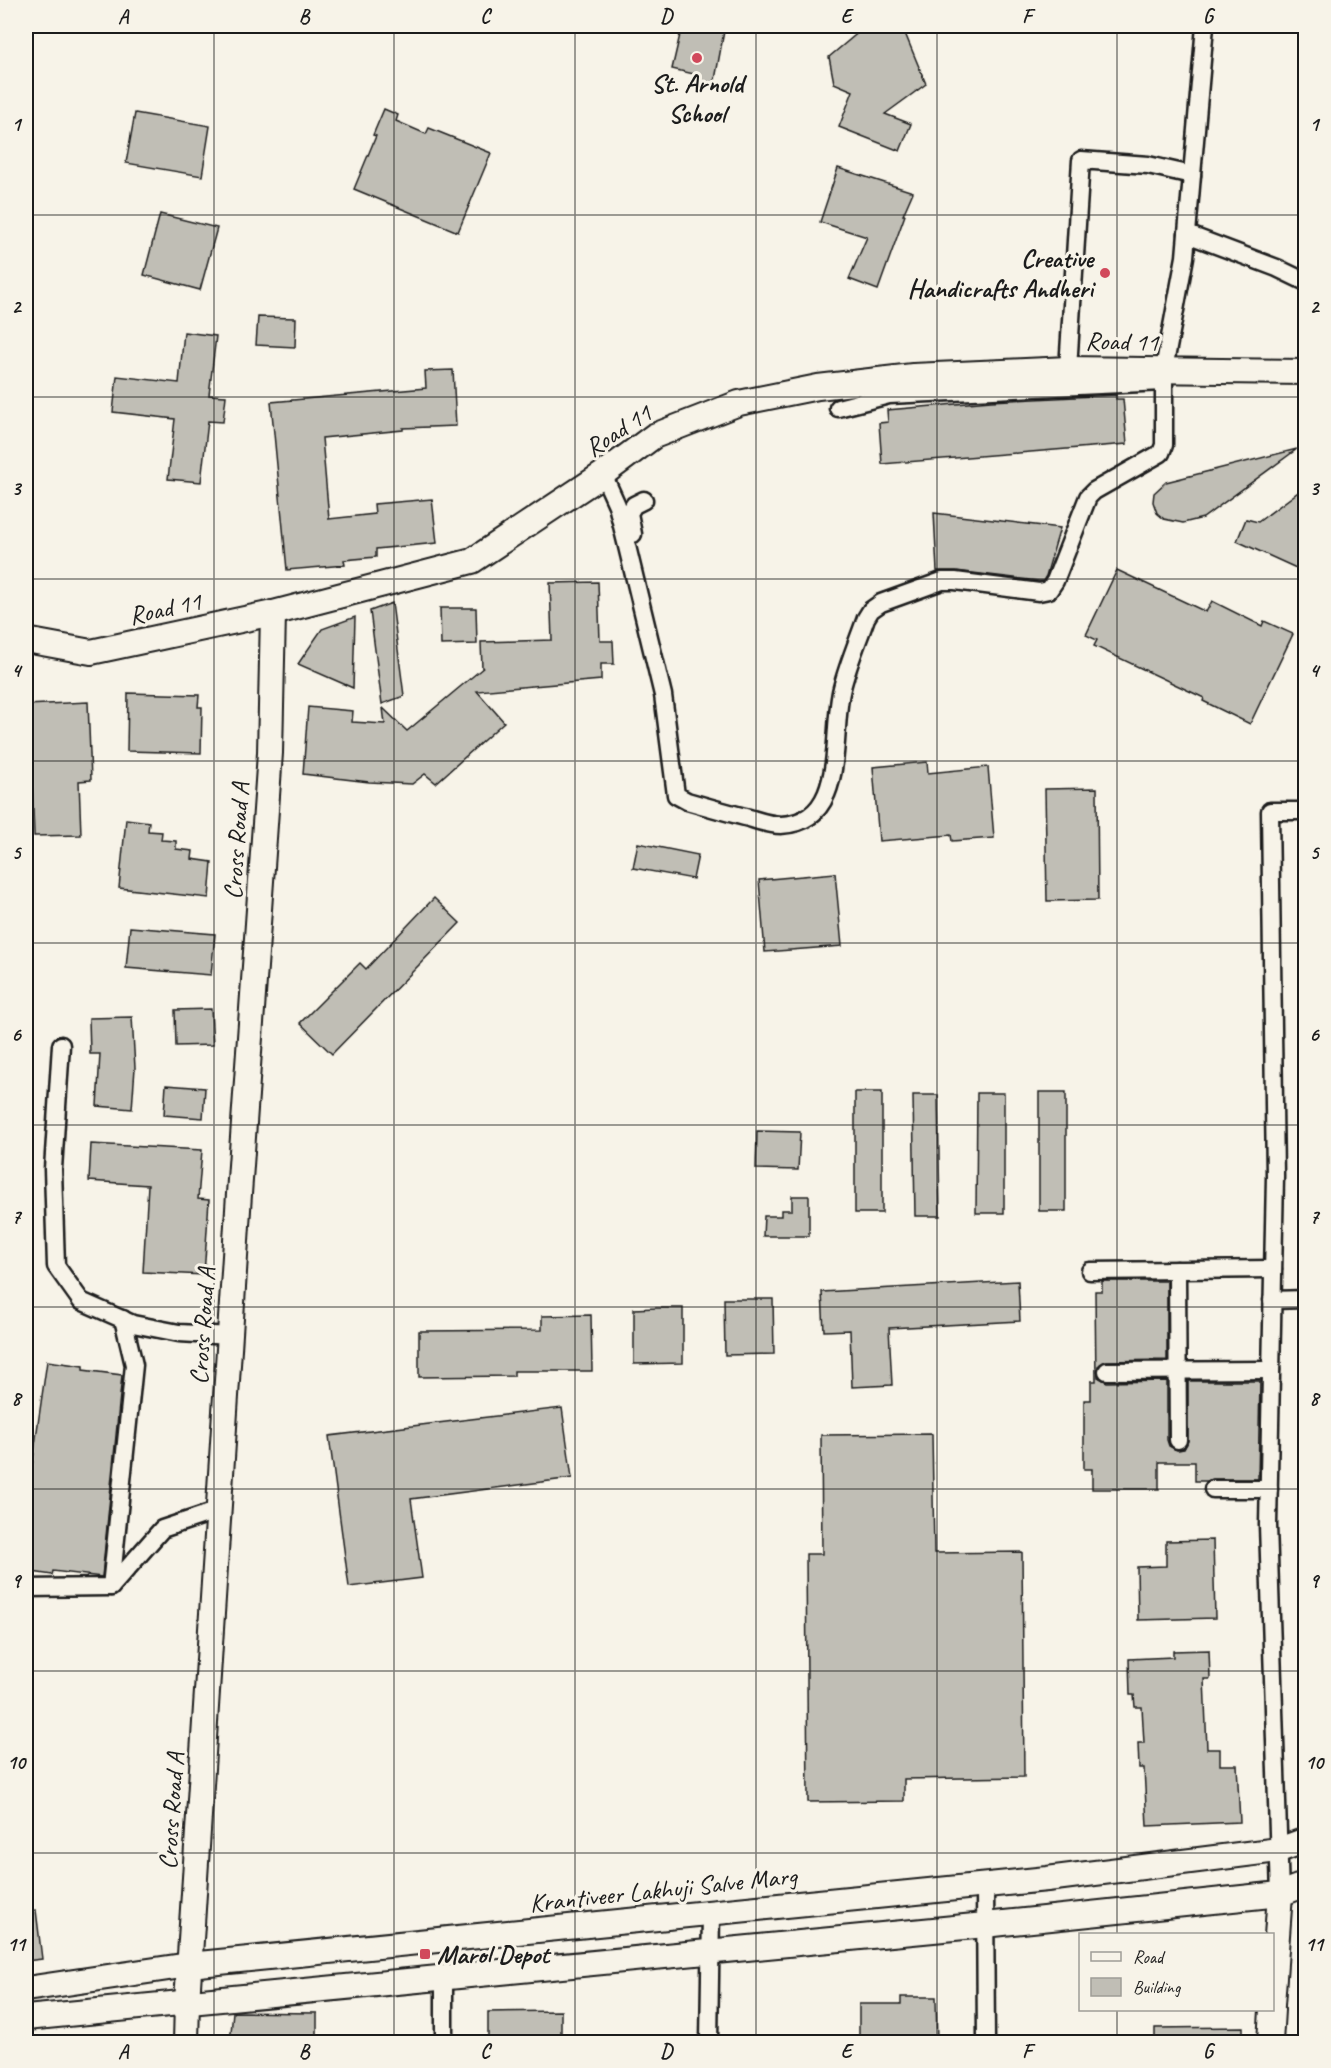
<svg xmlns="http://www.w3.org/2000/svg" width="1331" height="2068" viewBox="0 0 1331 2068" font-family="Caveat,sans-serif">
  <style>
    .building { fill: #c0beb5; stroke: #1c1c1c; stroke-width: 1.5 }
    .lines { fill: none; stroke-linecap: round; stroke-linejoin: round }
    .street-casing { stroke: #1c1c1c; stroke-width: 21 }
    .secondary-casing { stroke: #1c1c1c; stroke-width: 28 }
    .street { stroke: #f7f3e8; stroke-width: 16 }
    .secondary { stroke: #f7f3e8; stroke-width: 24 }
    .grid { fill: none; stroke: #1c1c1c; stroke-width: 1.5; stroke-opacity: 0.55 }
    .poi-dot { fill: #d1495b; stroke: #f7f3e8; stroke-width: 2 }
    .labels { text-anchor: middle; stroke-width: 6; stroke-linejoin: round; paint-order: stroke }
    .poi-label { font-size: 26px; font-weight: bold; fill: #1c1c1c; stroke: #f7f3e8 }
    .street-label { font-size: 26px; fill: #1c1c1c; stroke: #f7f3e8 }
    .neatline { fill: none; stroke: #1c1c1c; stroke-width: 2 }
    .grid-label { font-size: 20px; text-anchor: middle; font-weight: bold; fill: #1c1c1c }
  </style>
  <rect width="100%" height="100%" fill="#f7f3e8"/>
  <filter id="ink" filterUnits="userSpaceOnUse"><feTurbulence type="fractalNoise" baseFrequency=".0167" numOctaves="2"/><feDisplacementMap in="SourceGraphic" scale="12" xChannelSelector="R" yChannelSelector="G"/><feConvolveMatrix kernelMatrix="1 2 1 2 8 2 1 2 1" color-interpolation-filters="sRGB"/></filter>
  <g filter="url(#ink)">
    <g class="building">
      <path d="M 682,26 L 725,26 L 714,85 L 693,79 L 694,74 L 672,69 Z"/>
      <path d="M 866,26 L 902,26 L 926,84 L 885,114 L 911,124 L 900,151 L 839,127 L 853,91 L 834,83 L 829,57 Z"/>
      <path d="M 384,109 L 398,115 L 396,121 L 426,134 L 429,128 L 491,153 L 458,232 L 354,189 L 376,136 L 373,135 Z"/>
      <path d="M 135,113 L 210,126 L 202,176 L 126,163 Z"/>
      <path d="M 838,168 L 913,192 L 903,215 L 905,215 L 878,290 L 849,279 L 867,237 L 820,222 Z"/>
      <path d="M 160,214 L 217,228 L 200,290 L 144,275 Z"/>
      <path d="M 258,317 L 296,318 L 295,347 L 256,345 Z"/>
      <path d="M 184,332 L 216,336 L 209,395 L 226,396 L 223,422 L 208,421 L 201,482 L 168,479 L 175,419 L 113,412 L 117,376 L 179,383 Z"/>
      <path d="M 453,370 L 456,426 L 403,428 L 403,430 L 322,438 L 329,519 L 375,514 L 374,504 L 432,499 L 437,543 L 376,549 L 376,557 L 344,560 L 345,565 L 287,570 L 271,402 L 426,388 L 425,371 Z"/>
      <path d="M 1116,395 L 1116,399 L 1123,399 L 1127,444 L 882,464 L 879,423 L 888,422 L 887,410 L 991,401 Z"/>
      <path d="M 1297,449 L 1203,518 L 1183,523 L 1164,519 L 1157,513 L 1153,502 L 1154,493 L 1166,482 Z"/>
      <path d="M 1305,487 L 1305,572 L 1237,541 L 1246,519 L 1258,522 Z"/>
      <path d="M 934,513 L 1060,528 L 1046,576 L 1043,581 L 1039,581 L 956,571 L 937,571 Z"/>
      <path d="M 1117,570 L 1206,612 L 1212,601 L 1262,626 L 1264,621 L 1293,634 L 1250,724 L 1203,701 L 1204,698 L 1094,646 L 1097,640 L 1086,635 Z"/>
      <path d="M 598,582 L 600,641 L 613,641 L 614,664 L 601,664 L 601,680 L 477,691 L 504,722 L 436,783 L 425,774 L 412,784 L 369,782 L 303,774 L 308,707 L 353,711 L 352,722 L 385,724 L 383,708 L 407,731 L 484,667 L 482,668 L 481,642 L 552,640 L 550,583 Z"/>
      <path d="M 392,603 L 404,696 L 382,704 L 370,611 Z"/>
      <path d="M 440,608 L 476,608 L 477,644 L 441,645 Z"/>
      <path d="M 355,617 L 353,688 L 298,664 L 322,629 Z"/>
      <path d="M 128,693 L 199,695 L 198,707 L 202,707 L 201,753 L 127,751 Z"/>
      <path d="M 88,702 L 91,780 L 79,781 L 81,835 L 34,836 L 32,780 L 26,780 L 26,705 Z"/>
      <path d="M 927,762 L 928,773 L 988,767 L 994,838 L 952,841 L 951,835 L 879,841 L 873,767 Z"/>
      <path d="M 1097,788 L 1098,900 L 1047,901 L 1045,789 Z"/>
      <path d="M 126,819 L 149,822 L 148,831 L 162,832 L 161,840 L 176,841 L 176,849 L 193,851 L 192,859 L 212,862 L 209,898 L 119,888 Z"/>
      <path d="M 638,843 L 698,855 L 693,879 L 633,868 Z"/>
      <path d="M 835,873 L 842,946 L 765,952 L 759,880 Z"/>
      <path d="M 434,898 L 460,923 L 332,1054 L 300,1023 L 360,963 L 366,969 Z"/>
      <path d="M 130,927 L 215,934 L 211,975 L 126,968 Z"/>
      <path d="M 211,1009 L 213,1045 L 176,1046 L 175,1010 Z"/>
      <path d="M 132,1017 L 135,1068 L 132,1109 L 97,1106 L 100,1054 L 90,1054 L 89,1018 Z"/>
      <path d="M 166,1085 L 205,1088 L 203,1118 L 164,1115 Z"/>
      <rect x="855" y="1092" width="27" height="121"/>
      <rect x="1039" y="1092" width="27" height="119"/>
      <path d="M 977,1093 L 1004,1093 L 1004,1213 L 976,1213 Z"/>
      <path d="M 913,1095 L 938,1095 L 940,1216 L 915,1216 Z"/>
      <path d="M 757,1131 L 800,1132 L 798,1170 L 756,1169 Z"/>
      <path d="M 91,1144 L 202,1150 L 198,1199 L 209,1200 L 204,1275 L 143,1272 L 148,1185 L 89,1181 Z"/>
      <path d="M 792,1196 L 809,1196 L 809,1236 L 763,1236 L 764,1216 L 781,1216 L 781,1210 L 792,1210 Z"/>
      <path d="M 1018,1281 L 1020,1321 L 889,1328 L 892,1385 L 852,1387 L 850,1330 L 824,1331 L 822,1292 Z"/>
      <path d="M 1102,1281 L 1167,1281 L 1167,1360 L 1106,1361 L 1098,1366 L 1098,1377 L 1107,1382 L 1167,1381 L 1167,1440 L 1169,1446 L 1177,1450 L 1184,1449 L 1188,1441 L 1188,1381 L 1260,1381 L 1258,1479 L 1213,1479 L 1207,1481 L 1195,1481 L 1195,1462 L 1159,1462 L 1159,1489 L 1092,1489 L 1092,1469 L 1084,1469 L 1084,1400 L 1091,1400 L 1091,1381 L 1096,1381 L 1095,1291 L 1102,1291 Z"/>
      <path d="M 724,1299 L 773,1299 L 774,1354 L 725,1355 Z"/>
      <path d="M 656,1308 L 683,1308 L 683,1363 L 634,1364 L 634,1309 Z"/>
      <path d="M 591,1315 L 592,1371 L 514,1371 L 514,1376 L 419,1377 L 419,1331 L 542,1330 L 542,1316 Z"/>
      <path d="M 47,1361 L 83,1366 L 83,1370 L 122,1375 L 102,1577 L 53,1571 L 52,1575 L 26,1571 L 26,1508 Z"/>
      <path d="M 562,1408 L 572,1478 L 411,1499 L 422,1578 L 349,1587 L 329,1436 Z"/>
      <path d="M 932,1434 L 934,1553 L 1022,1552 L 1024,1777 L 904,1779 L 904,1801 L 808,1802 L 806,1554 L 822,1554 L 821,1435 Z"/>
      <path d="M 1213,1540 L 1215,1618 L 1138,1620 L 1137,1567 L 1166,1566 L 1166,1541 Z"/>
      <path d="M 1209,1650 L 1210,1679 L 1204,1679 L 1207,1749 L 1220,1749 L 1220,1765 L 1237,1765 L 1240,1822 L 1147,1826 L 1144,1768 L 1139,1768 L 1138,1743 L 1144,1743 L 1142,1707 L 1135,1707 L 1134,1695 L 1130,1695 L 1129,1659 L 1173,1657 L 1173,1651 Z"/>
      <path d="M 36,1910 L 42,1959 L 26,1961 L 26,1911 Z"/>
      <path d="M 901,1997 L 936,1997 L 937,2043 L 859,2043 L 859,2004 L 901,2004 Z"/>
      <path d="M 561,2011 L 561,2043 L 488,2043 L 488,2012 Z"/>
      <path d="M 233,2012 L 317,2013 L 317,2043 L 230,2043 Z"/>
      <path d="M 1243,2027 L 1243,2043 L 1155,2043 L 1155,2028 Z"/>
    </g>
    <g class="lines">
      <g class="street-casing">
        <g id="street">
          <path d="M 1187,234 L 1277,268 L 1306,282"/>
          <path d="M 1068,369 L 1081,160 L 1148,165 L 1192,175 L 1205,26"/>
          <path d="M 838,408 L 889,395 L 1164,382"/>
          <path d="M 603,474 L 617,505 L 663,695 L 676,795 L 687,801 C 708,807 729,813 749,818 C 759,821 770,825 781,825 C 849,822 830,733 842,688 C 848,664 858,641 866,618 L 871,610 L 881,603 L 942,581 L 955,581 L 1039,592 L 1049,590 L 1055,581 L 1088,497 L 1094,491 L 1161,453 L 1164,445 L 1164,369 L 1185,257 L 1192,175"/>
          <path d="M 633,534 L 629,513 L 634,505 L 644,500"/>
          <path d="M 61,1045 L 53,1169 L 56,1266 L 81,1301 L 133,1324 L 179,1333 L 230,1336"/>
          <path d="M 1177,1270 L 1178,1440"/>
          <path d="M 1090,1271 L 1273,1269"/>
          <path d="M 1272,1300 L 1306,1299"/>
          <path d="M 1107,1371 L 1271,1370"/>
          <path d="M 1213,1489 L 1269,1489"/>
          <path d="M 111,1587 L 134,1365 L 123,1319"/>
          <path d="M 26,1588 L 111,1587 L 162,1529 L 219,1510"/>
          <path d="M 985,1885 L 986,2042"/>
          <path d="M 1280,1894 L 1268,1525 L 1275,1176 L 1270,811 L 1306,811"/>
          <path d="M 444,1979 L 444,2042"/>
          <path d="M 709,2042 L 711,1913"/>
        </g>
      </g>
      <g class="secondary-casing">
        <g id="secondary">
          <path d="M 26,640 L 91,652 L 273,613 L 472,561 L 603,474 L 654,436 L 739,403 L 818,387 L 913,376 L 1068,369 L 1306,372"/>
          <path d="M 26,1989 L 189,1965 L 1047,1879 L 1279,1850 L 1306,1840"/>
          <path d="M 1272,2005 L 1280,1894"/>
          <path d="M 26,2018 L 985,1925 L 1280,1894 L 1306,1884"/>
          <path d="M 186,2042 L 187,2002 L 239,1194 L 270,753 L 273,613"/>
          <path d="M 1270,2042 L 1272,2010"/>
        </g>
      </g>
      <use href="#street" class="street"/>
      <use href="#secondary" class="secondary"/>
    </g>
  </g>
  <path class="grid" d="M 214,26 L 214,2042M 394,26 L 394,2042M 575,26 L 575,2042M 756,26 L 756,2042M 937,26 L 937,2042M 1117,26 L 1117,1934M 26,215 L 1306,215M 26,397 L 1306,397M 26,579 L 1306,579M 26,761 L 1306,761M 26,943 L 1306,943M 26,1125 L 1306,1125M 26,1307 L 1306,1307M 26,1489 L 1306,1489M 26,1671 L 1306,1671M 26,1853 L 1306,1853M 1117,2010 L 1117,2042"/>
  <g class="poi-dot">
    <circle cx="697" cy="58" r="6"/>
    <circle cx="1105" cy="273" r="6"/>
    <rect x="419" y="1948" width="12" height="12" rx="3"/>
  </g>
  <g class="labels">
    <g class="poi-label">
      <text x="697" y="92">St. Arnold<tspan x="697" dy="30">School</tspan></text>
      <text x="1093" y="267" text-anchor="end">Creative<tspan x="1093" dy="30">Handicrafts Andheri</tspan></text>
      <text x="437" y="1963" text-anchor="start">Marol Depot</text>
    </g>
    <g class="street-label">
      <text transform="translate(1122 341) rotate(1)" y="9">Road 11</text>
      <text transform="translate(618 430) rotate(-33)" y="9">Road 11</text>
      <text transform="translate(165 608) rotate(-12)" y="9">Road 11</text>
      <text transform="translate(236 841) rotate(-86)" y="9">Cross Road A</text>
      <text transform="translate(202 1326) rotate(-86)" y="9">Cross Road A</text>
      <text transform="translate(171 1811) rotate(-86)" y="9">Cross Road A</text>
      <text transform="translate(663 1889) rotate(-6)" y="9">Krantiveer Lakhuji Salve Marg</text>
    </g>
  </g>
  <rect width="1331" height="2068" fill="none" stroke="#f7f3e8" stroke-width="66"/>
  <rect x="1079" y="1933" width="195" height="78" fill="#f7f3e8" stroke="#9f9d96" stroke-width="1.5"/>
  <rect x="1091" y="1952" width="30" height="9" fill="#f7f3e8" stroke="#9f9d96" stroke-width="1.5"/>
  <text x="1133" y="1963" font-size="18" fill="#1c1c1c">Road</text>
  <rect x="1091" y="1978" width="30" height="18" fill="#c0beb5" stroke="#9f9d96" stroke-width="1.5"/>
  <text x="1133" y="1993" font-size="18" fill="#1c1c1c">Building</text>
  <rect x="33" y="33" width="1265" height="2002" class="neatline"/>
  <g class="grid-label">
    <text x="123" y="23">A</text>
    <text x="304" y="23">B</text>
    <text x="485" y="23">C</text>
    <text x="666" y="23">D</text>
    <text x="846" y="23">E</text>
    <text x="1027" y="23">F</text>
    <text x="1208" y="23">G</text>
    <text x="16" y="131">1</text>
    <text x="1314" y="131">1</text>
    <text x="16" y="313">2</text>
    <text x="1314" y="313">2</text>
    <text x="16" y="495">3</text>
    <text x="1314" y="495">3</text>
    <text x="16" y="677">4</text>
    <text x="1314" y="677">4</text>
    <text x="16" y="859">5</text>
    <text x="1314" y="859">5</text>
    <text x="16" y="1041">6</text>
    <text x="1314" y="1041">6</text>
    <text x="16" y="1223">7</text>
    <text x="1314" y="1223">7</text>
    <text x="16" y="1405">8</text>
    <text x="1314" y="1405">8</text>
    <text x="16" y="1587">9</text>
    <text x="1314" y="1587">9</text>
    <text x="16" y="1769">10</text>
    <text x="1314" y="1769">10</text>
    <text x="16" y="1951">11</text>
    <text x="1314" y="1951">11</text>
    <text x="123" y="2058">A</text>
    <text x="304" y="2058">B</text>
    <text x="485" y="2058">C</text>
    <text x="666" y="2058">D</text>
    <text x="846" y="2058">E</text>
    <text x="1027" y="2058">F</text>
    <text x="1208" y="2058">G</text>
  </g>
</svg>
